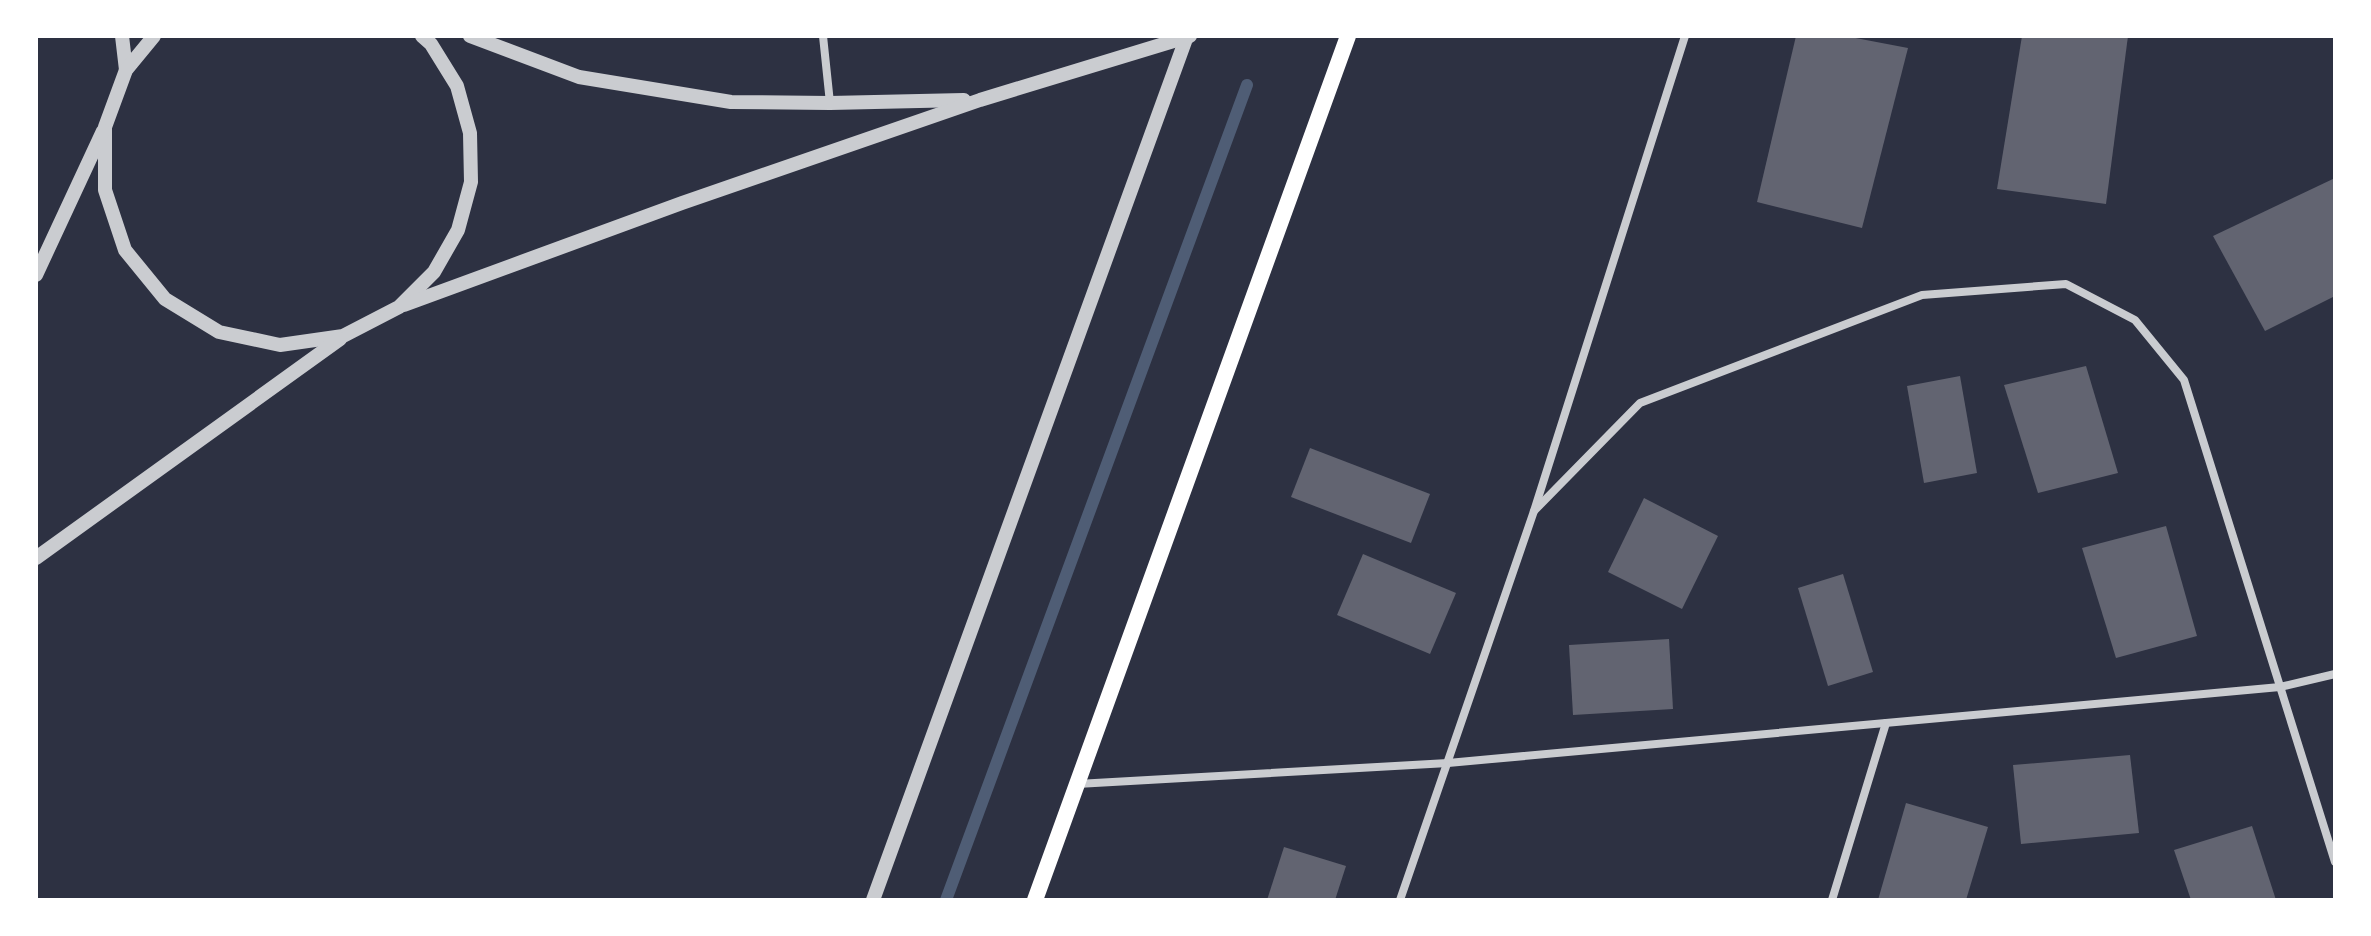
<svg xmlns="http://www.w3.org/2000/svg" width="2371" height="936" viewBox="0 0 2371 936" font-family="'IBM Plex Sans',sans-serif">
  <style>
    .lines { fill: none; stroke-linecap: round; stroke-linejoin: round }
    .stream { stroke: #4f5d75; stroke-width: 12 }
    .building { fill: #626471 }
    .minor { stroke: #caccd0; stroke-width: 8 }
    .tertiary { stroke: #caccd0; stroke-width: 14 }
    .secondary { stroke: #fff; stroke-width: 16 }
  </style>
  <rect width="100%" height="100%" fill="#2d3142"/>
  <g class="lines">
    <path class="stream" d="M 946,900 L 1247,85"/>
  </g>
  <g class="building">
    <path d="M 1796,36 L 1845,36 L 1908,48 L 1862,228 L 1757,202 Z"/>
    <path d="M 2022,36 L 2128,36 L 2106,204 L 1997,189 Z"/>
    <path d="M 2335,178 L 2335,296 L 2265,331 L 2213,236 Z"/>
    <path d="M 2086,366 L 2118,473 L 2038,493 L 2004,385 Z"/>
    <path d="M 1960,376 L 1977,473 L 1924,483 L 1907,386 Z"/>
    <path d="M 1310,448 L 1430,494 L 1411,543 L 1291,497 Z"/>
    <path d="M 1644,498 L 1718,536 L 1682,609 L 1608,572 Z"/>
    <path d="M 2166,526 L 2197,636 L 2116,658 L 2082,548 Z"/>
    <path d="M 1363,554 L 1456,593 L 1430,654 L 1337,615 Z"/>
    <path d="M 1843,574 L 1873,672 L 1828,686 L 1798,588 Z"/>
    <path d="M 1669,639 L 1673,709 L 1573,715 L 1569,645 Z"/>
    <path d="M 2130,755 L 2139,833 L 2021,844 L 2013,765 Z"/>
    <path d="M 1906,803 L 1988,827 L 1966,900 L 1878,900 Z"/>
    <path d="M 2252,826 L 2276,900 L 2191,900 L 2174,850 Z"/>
    <path d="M 1284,847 L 1346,866 L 1335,900 L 1267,900 Z"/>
  </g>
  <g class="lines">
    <g class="minor">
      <path d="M 823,36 L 830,103"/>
      <path d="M 1534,511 L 1640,403 L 1922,295 L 2066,284 L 2135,320 L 2184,380 L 2335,862"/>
      <path d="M 1077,784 L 1448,763 L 2280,687 L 2335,674"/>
      <path d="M 1400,900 L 1534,511 L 1685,36"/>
      <path d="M 1832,900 L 1886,723"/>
    </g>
    <g class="tertiary">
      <path d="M 122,36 L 126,70"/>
      <path d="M 154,36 L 126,70 L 105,127 L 105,190 L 125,250 L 165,299 L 219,332 L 280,345 L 343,336 L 399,307 L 434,272 L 458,230 L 471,182 L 470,133 L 457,86 L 431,44 L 422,36"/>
      <path d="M 470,36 L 579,77 L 731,102 L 830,103 L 964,100"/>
      <path d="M 36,275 L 103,131"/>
      <path d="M 404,305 L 682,203 L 980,100 L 1190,36"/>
      <path d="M 36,558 L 340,339"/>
      <path d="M 873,900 L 1187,36"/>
    </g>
    <path class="secondary" d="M 1035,900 L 1348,36"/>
  </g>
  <rect width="2371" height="936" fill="none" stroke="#ffffff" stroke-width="76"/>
</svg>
